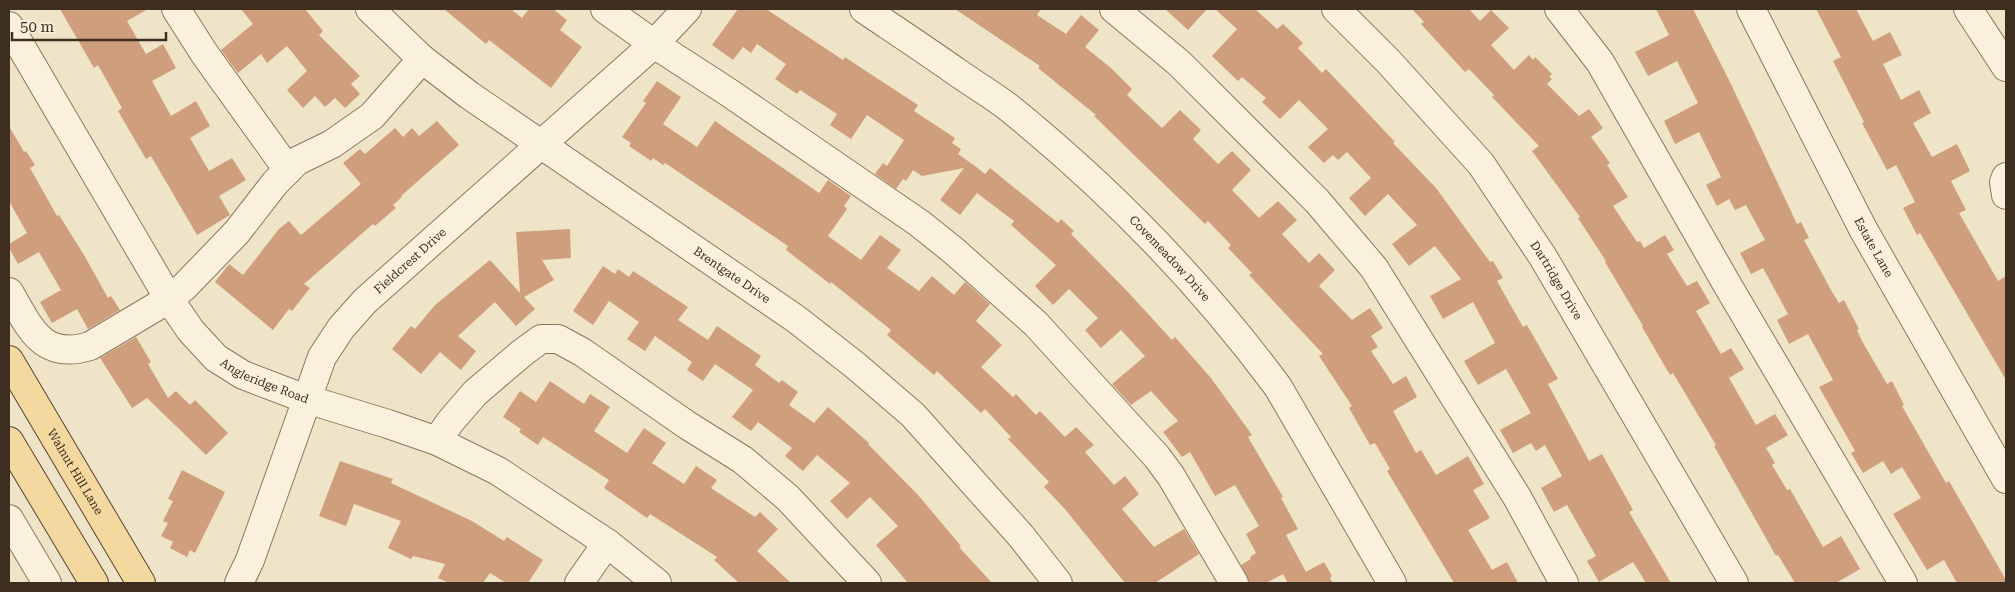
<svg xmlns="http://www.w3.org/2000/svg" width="2015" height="592" viewBox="0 0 2015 592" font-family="'Roboto Serif',serif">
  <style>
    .building { fill: #cf9f7d }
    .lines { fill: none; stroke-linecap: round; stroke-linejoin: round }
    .minor-casing { stroke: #8d765c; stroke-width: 30 }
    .major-casing { stroke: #5b4430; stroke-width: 30 }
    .minor { stroke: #faf1dc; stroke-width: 28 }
    .major { stroke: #f3d9a0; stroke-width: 28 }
    .labels { text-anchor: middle; stroke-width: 4; stroke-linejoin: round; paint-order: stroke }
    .street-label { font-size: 12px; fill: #3d2e20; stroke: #f7eed8 }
  </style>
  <rect width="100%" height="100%" fill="#f0e4c8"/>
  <g class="building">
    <path d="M 60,9 L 148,9 L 127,21 L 146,54 L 163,44 L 176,68 L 152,81 L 171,116 L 196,101 L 210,126 L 190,138 L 209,171 L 232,158 L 246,180 L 219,196 L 230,215 L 197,235 L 151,156 L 146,159 L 118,111 L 122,108 L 98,65 L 94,68 Z"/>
    <path d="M 241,9 L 305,9 L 323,31 L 319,35 L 360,76 L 351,84 L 360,94 L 345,108 L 335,98 L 325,107 L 315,96 L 303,108 L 287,90 L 307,71 L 287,46 L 267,63 L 261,54 L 238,73 L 221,50 L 253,24 Z"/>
    <path d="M 444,9 L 511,9 L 522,18 L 529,9 L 553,9 L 567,20 L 560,30 L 582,47 L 551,88 L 489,40 L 486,44 Z"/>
    <path d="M 738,9 L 766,9 L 843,60 L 845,57 L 866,71 L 918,105 L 914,111 L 955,138 L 952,143 L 961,149 L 958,154 L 975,166 L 985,174 L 990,168 L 1058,223 L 1061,219 L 1074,231 L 1071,234 L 1127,291 L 1172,340 L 1175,337 L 1211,378 L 1252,435 L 1248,437 L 1283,497 L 1281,498 L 1298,529 L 1286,535 L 1306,572 L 1324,562 L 1332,576 L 1330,578 L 1333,583 L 1288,583 L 1283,574 L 1266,583 L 1250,583 L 1241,565 L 1251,559 L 1250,557 L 1256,553 L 1246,534 L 1259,526 L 1235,485 L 1215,496 L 1190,452 L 1182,457 L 1163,432 L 1178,421 L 1151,391 L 1131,405 L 1112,384 L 1145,356 L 1121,330 L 1101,348 L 1085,330 L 1098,318 L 1069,289 L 1053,305 L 1035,286 L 1056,265 L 1011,225 L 1014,221 L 977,193 L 960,215 L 940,200 L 964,168 L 922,176 L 913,170 L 906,181 L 903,179 L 896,189 L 875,174 L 883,163 L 887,166 L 904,140 L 867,115 L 851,139 L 830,125 L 837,114 L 800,90 L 797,94 L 775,79 L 786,64 L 757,44 L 751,53 L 743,47 L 733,60 L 712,45 Z"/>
    <path d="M 955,9 L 1041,9 L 1037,15 L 1066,34 L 1081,15 L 1099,30 L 1085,47 L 1111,68 L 1132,89 L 1127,95 L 1162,128 L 1180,110 L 1201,130 L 1193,139 L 1218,164 L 1232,151 L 1251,170 L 1232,190 L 1259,218 L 1278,201 L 1297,220 L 1282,234 L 1309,263 L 1319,253 L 1335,270 L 1319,286 L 1352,320 L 1370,308 L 1383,328 L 1371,336 L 1378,347 L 1371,351 L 1393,384 L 1406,376 L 1417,397 L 1393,411 L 1416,453 L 1421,450 L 1436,475 L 1468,456 L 1484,484 L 1473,490 L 1490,518 L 1468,530 L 1492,570 L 1507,562 L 1518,583 L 1454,583 L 1387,471 L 1390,469 L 1375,443 L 1370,445 L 1349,408 L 1352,406 L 1319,356 L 1323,354 L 1249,275 L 1252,273 L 1228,248 L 1231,245 L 1208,221 L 1205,224 L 1094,116 L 1096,115 L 1038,68 L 1040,66 Z"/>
    <path d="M 1165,9 L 1207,9 L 1188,30 Z"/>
    <path d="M 1215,9 L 1255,9 L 1277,29 L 1283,24 L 1303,43 L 1298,48 L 1322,73 L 1326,69 L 1347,91 L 1395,142 L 1393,143 L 1436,188 L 1490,262 L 1493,261 L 1503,278 L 1497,281 L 1523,327 L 1527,325 L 1558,379 L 1548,384 L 1589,461 L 1602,454 L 1633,510 L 1629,512 L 1671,583 L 1646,583 L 1633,562 L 1599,582 L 1587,561 L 1596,556 L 1567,505 L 1554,512 L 1541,488 L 1562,476 L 1545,445 L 1536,451 L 1531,443 L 1513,453 L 1500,430 L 1531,413 L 1506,369 L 1478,385 L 1464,361 L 1495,343 L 1473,302 L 1443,319 L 1430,296 L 1461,279 L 1435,246 L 1409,266 L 1392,244 L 1417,225 L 1388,194 L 1365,216 L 1349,198 L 1371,178 L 1347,152 L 1338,160 L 1333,155 L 1324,163 L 1308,147 L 1328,129 L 1299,100 L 1280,119 L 1262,102 L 1266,98 L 1242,77 L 1238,81 L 1212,56 L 1237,29 Z"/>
    <path d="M 1412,9 L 1469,9 L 1480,21 L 1491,10 L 1509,28 L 1491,45 L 1514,70 L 1529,55 L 1533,60 L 1535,57 L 1552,74 L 1549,77 L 1552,79 L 1547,84 L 1579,116 L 1589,109 L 1603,128 L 1591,137 L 1610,163 L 1607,165 L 1628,197 L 1613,206 L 1637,242 L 1640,241 L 1644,248 L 1665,235 L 1674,250 L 1667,254 L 1687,286 L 1697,281 L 1710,303 L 1696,311 L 1721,354 L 1731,348 L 1744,369 L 1729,378 L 1756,425 L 1775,414 L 1788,435 L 1766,448 L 1775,463 L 1772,465 L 1787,490 L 1790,489 L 1823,547 L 1841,536 L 1860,569 L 1836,583 L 1795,583 L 1778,555 L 1776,556 L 1714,446 L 1716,445 L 1673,373 L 1670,375 L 1642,327 L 1643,326 L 1605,262 L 1606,261 L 1578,218 L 1580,217 L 1532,151 L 1539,146 L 1492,97 L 1494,95 L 1469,69 L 1465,72 L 1453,59 L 1421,24 L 1424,22 Z"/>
    <path d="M 1656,9 L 1693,9 L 1729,80 L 1797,224 L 1801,222 L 1809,238 L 1804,240 L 1831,290 L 1839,303 L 1844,300 L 1859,329 L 1857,330 L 1862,341 L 1887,384 L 1892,381 L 1904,405 L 1902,406 L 1946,483 L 1949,481 L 2006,580 L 2006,583 L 1957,583 L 1944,560 L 1927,570 L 1893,514 L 1921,498 L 1902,467 L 1891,474 L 1883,461 L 1863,473 L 1851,453 L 1855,451 L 1819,387 L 1833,380 L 1808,334 L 1789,344 L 1777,320 L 1788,314 L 1763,268 L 1751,274 L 1740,253 L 1765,240 L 1746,205 L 1735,210 L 1729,199 L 1717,206 L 1706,185 L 1721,177 L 1699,132 L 1675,144 L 1664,121 L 1698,103 L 1677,61 L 1648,76 L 1635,52 L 1669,35 Z"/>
    <path d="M 1816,9 L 1856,9 L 1873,41 L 1890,32 L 1902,55 L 1883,64 L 1901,100 L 1919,90 L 1931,113 L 1913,123 L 1932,157 L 1957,144 L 1970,171 L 1951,181 L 1966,210 L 1959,213 L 1998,281 L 2006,276 L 2006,380 L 1920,233 L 1917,235 L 1903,208 L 1915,202 L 1896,165 L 1887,170 L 1862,123 L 1864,122 L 1833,61 L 1841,57 Z"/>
    <path d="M 657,81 L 681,97 L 663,124 L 697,147 L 715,121 L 819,193 L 828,180 L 851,196 L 844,206 L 847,209 L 828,236 L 861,260 L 880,235 L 901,250 L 887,268 L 919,291 L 932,276 L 954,295 L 965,282 L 990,304 L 976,321 L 1002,345 L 981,367 L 1013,397 L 1016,394 L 1036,415 L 1040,411 L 1065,437 L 1076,427 L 1094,445 L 1085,452 L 1114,485 L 1125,476 L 1139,494 L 1122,509 L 1154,547 L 1184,529 L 1199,554 L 1155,583 L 1125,583 L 1064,508 L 1044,487 L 1049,482 L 1008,439 L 1011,437 L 985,409 L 981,413 L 937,371 L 934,375 L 887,335 L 891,330 L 831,282 L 830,284 L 786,250 L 788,246 L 665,163 L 663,165 L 653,158 L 651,161 L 629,146 L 631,143 L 622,137 L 646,103 L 643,101 Z"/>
    <path d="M 437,121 L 459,145 L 401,196 L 402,197 L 393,205 L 396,208 L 375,226 L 373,224 L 304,284 L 310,288 L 292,311 L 289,309 L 273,330 L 215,282 L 229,264 L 243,275 L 279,229 L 289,221 L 301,235 L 361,184 L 343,163 L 360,149 L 365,154 L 395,128 L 403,137 L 412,128 L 419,136 Z"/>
    <path d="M 9,126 L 24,152 L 26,151 L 35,165 L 30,168 L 57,216 L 59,215 L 84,255 L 108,298 L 111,296 L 120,310 L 88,329 L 77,309 L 52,323 L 40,302 L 61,290 L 39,252 L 18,264 L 9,248 L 9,244 L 27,233 L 9,201 Z"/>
    <path d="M 570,229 L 571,258 L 542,260 L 554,280 L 524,297 L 535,309 L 516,326 L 495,302 L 458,336 L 476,351 L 461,370 L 440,352 L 421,374 L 392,349 L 411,326 L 415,329 L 435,305 L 490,260 L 520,293 L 516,232 Z"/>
    <path d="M 603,266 L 615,274 L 618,269 L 629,277 L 633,271 L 688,307 L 678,320 L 708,340 L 717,326 L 761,356 L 755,365 L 779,383 L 782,380 L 798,392 L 789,405 L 814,423 L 828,407 L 869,443 L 868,444 L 918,495 L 961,546 L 959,547 L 992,583 L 908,583 L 876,545 L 898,526 L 870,497 L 847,519 L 830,501 L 850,483 L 817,455 L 803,471 L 785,456 L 792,448 L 758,422 L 751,431 L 732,417 L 753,390 L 715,364 L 703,381 L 687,370 L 692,362 L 655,336 L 645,351 L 627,339 L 639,322 L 609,301 L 593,325 L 573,311 Z"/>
    <path d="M 136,337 L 151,362 L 148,364 L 168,398 L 176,391 L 190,405 L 195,400 L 228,433 L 206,455 L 147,398 L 132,408 L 100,358 Z"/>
    <path d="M 550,381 L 584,404 L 590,394 L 610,407 L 594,431 L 627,453 L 644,428 L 666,443 L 652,463 L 684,484 L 696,466 L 717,480 L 711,488 L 755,517 L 760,512 L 778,529 L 757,551 L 791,583 L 739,583 L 714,560 L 717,557 L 650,514 L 647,518 L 604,488 L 609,480 L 543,437 L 538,445 L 519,432 L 521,429 L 503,417 L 520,391 L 536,402 Z"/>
    <path d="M 340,461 L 393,479 L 391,483 L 472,521 L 504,541 L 507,537 L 543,560 L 528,583 L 506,583 L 490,573 L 483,583 L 449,583 L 438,578 L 445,564 L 413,556 L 411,559 L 388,548 L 401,521 L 354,504 L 346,526 L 319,516 Z"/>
    <path d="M 182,470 L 225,492 L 195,553 L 190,550 L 187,557 L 170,548 L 173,542 L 161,536 L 168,523 L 163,521 L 173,501 L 168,499 Z"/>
  </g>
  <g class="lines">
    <g class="minor-casing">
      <g id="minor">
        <path d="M 176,9 L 204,53 L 288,170"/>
        <path id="s1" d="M 370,9 L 422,59 L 469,95 L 796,319 L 856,366 L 913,415 L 1021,536 L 1058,583"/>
        <path d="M 605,9 L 654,44 L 728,92 L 919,223 L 954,251 L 1036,324 L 1157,457 L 1171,476 L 1234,583"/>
        <path id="s2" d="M 864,9 C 895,30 927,51 958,73 C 974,84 992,95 1008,107 C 1108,188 1201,283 1278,387 L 1392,583"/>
        <path d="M 1114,9 L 1179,63 L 1317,201 L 1374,268 L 1517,497 L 1564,583"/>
        <path id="s3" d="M 1336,9 L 1388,61 L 1481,164 L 1543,257 L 1734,583"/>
        <path d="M 1559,9 L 1600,62 L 1728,286 L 1903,583"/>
        <path id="s4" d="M 1751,9 L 1863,229 L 2006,479"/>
        <path d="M 1968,9 L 2006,67"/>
        <path id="s5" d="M 9,26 L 169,299 L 191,331 L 216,358 L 243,375 L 306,399 L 388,424 L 437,441 L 498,471 L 607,543 L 657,583"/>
        <path d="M 2006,177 L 2004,182 L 2006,195"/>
        <path d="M 9,292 C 30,327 41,361 90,346 L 169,299 L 184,287 L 237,232 L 275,183 L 297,161 L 332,144 L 372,116 L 422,59"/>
        <path d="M 437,441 L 450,422 L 475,393 L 522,353 L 541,339 L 558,339 L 582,352 L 687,425 L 743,460 L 788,498 L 867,583"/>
        <path d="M 9,519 L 47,583"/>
        <path id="s6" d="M 239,583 L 250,560 L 322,357 L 341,328 L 365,301 L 654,44 L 687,9"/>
        <path d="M 579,583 L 607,543"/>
      </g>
    </g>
    <g class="major-casing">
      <g id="major">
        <path id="s7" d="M 9,360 L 141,583"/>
        <path d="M 9,441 L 94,583"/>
      </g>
    </g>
    <use href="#minor" class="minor"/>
    <use href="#major" class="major"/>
  </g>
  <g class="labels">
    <g class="street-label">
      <text dy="4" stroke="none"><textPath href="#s4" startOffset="268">Estate Lane</textPath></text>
      <text dy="4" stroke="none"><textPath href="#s2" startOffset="396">Covemeadow Drive</textPath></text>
      <text dy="4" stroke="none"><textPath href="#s6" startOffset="372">Fieldcrest Drive</textPath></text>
      <text dy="4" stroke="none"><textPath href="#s1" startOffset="450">Brentgate Drive</textPath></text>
      <text dy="4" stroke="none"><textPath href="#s3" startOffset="351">Dartridge Drive</textPath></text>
      <text dy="4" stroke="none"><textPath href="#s5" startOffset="446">Angleridge Road</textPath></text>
      <text dy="4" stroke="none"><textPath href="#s7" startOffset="130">Walnut Hill Lane</textPath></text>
    </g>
  </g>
  <rect width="2015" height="592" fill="none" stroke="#3d2e20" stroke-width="20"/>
  <path d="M12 32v8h154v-8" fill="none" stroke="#3d2e20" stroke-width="2.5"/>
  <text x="20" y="32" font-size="15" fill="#3d2e20" stroke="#f7eed8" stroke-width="4" paint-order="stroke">50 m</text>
</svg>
